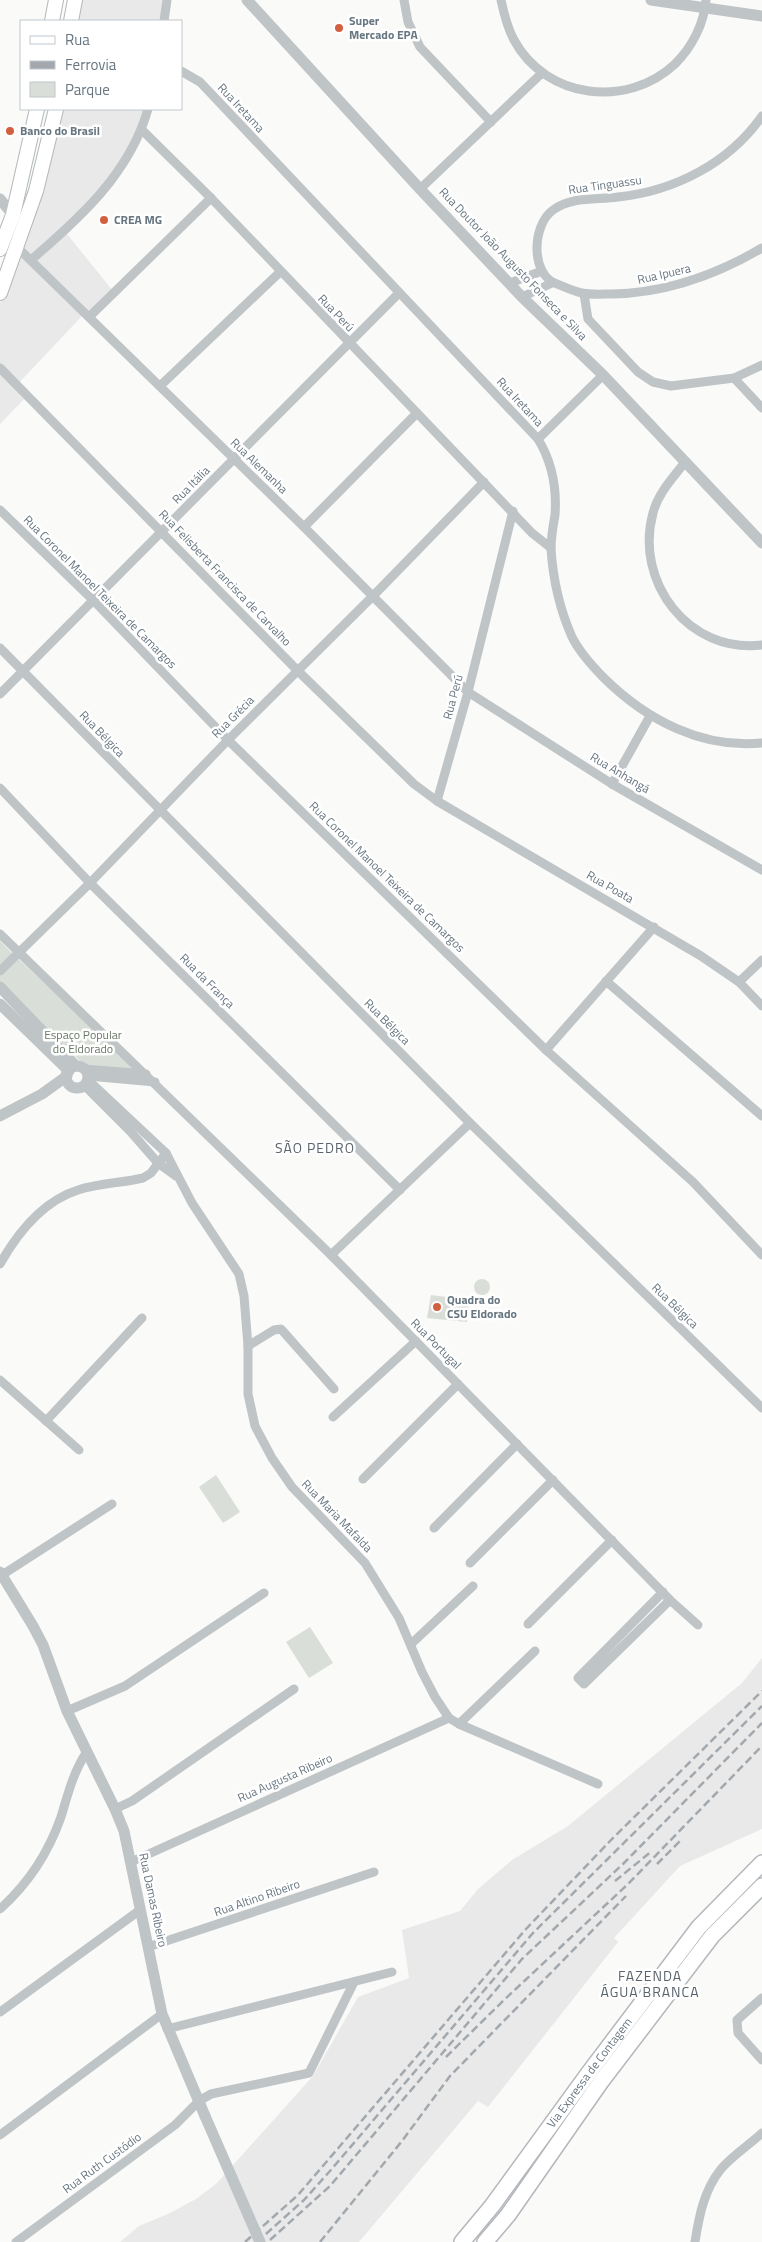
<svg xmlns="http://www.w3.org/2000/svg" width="762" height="2242" viewBox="0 0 762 2242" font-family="'Titillium Web',sans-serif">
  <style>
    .built { fill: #e8e9e8 }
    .green { fill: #daded8 }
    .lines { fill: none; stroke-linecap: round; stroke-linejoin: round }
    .secondary-casing { stroke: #b2b8bc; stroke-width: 16 }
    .trunk-casing { stroke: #b3b7bb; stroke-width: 18 }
    .minor { stroke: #bfc4c7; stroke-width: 9 }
    .tertiary { stroke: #bfc4c7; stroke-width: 11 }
    .secondary { stroke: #fff; stroke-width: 14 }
    .trunk { stroke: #fff; stroke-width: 15 }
    .rail { stroke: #a2a8ad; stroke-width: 2.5; stroke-dasharray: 8 4; stroke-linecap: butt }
    .tertiary-bridge { stroke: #bfc4c7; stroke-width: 11 }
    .poi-dot { fill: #d26040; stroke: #fff; stroke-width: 2 }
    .labels { text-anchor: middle; stroke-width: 5; stroke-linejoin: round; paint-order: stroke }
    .poi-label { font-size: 12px; font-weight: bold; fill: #677680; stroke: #fff; text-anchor: start }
    .street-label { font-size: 12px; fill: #677680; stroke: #fff }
    .park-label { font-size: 12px; fill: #6a7966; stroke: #fff }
    .neighbourhood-label { font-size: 14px; letter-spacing: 1px; fill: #59646c; stroke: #fff }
  </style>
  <rect width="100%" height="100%" fill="#fafaf8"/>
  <g class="built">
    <path d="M 76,0 L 168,0 L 165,21 L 72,21 Z"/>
    <path d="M 58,109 L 151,109 L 141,140 L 113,186 L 67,234 L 117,296 L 89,323 L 82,316 L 14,388 L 24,399 L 0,424 L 0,303 L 23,249 Z"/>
    <path d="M 762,1658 L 762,1829 L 680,1866 L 614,1938 L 618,1942 L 488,2107 L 478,2101 L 359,2242 L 120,2242 L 139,2226 L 168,2214 L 196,2199 L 216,2184 L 313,2076 L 358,1997 L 409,1978 L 402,1930 L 460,1911 L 478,1889 L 512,1860 L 568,1826 L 742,1683 Z"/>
  </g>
  <g class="green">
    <path d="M 0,941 L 10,951 L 135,1069 L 92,1067 L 79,1060 L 0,983 Z"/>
    <circle cx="482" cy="1287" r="8"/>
    <path d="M 431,1295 L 469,1300 L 467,1322 L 427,1318 Z"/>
    <path d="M 216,1475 L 240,1512 L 223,1523 L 199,1487 Z"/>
    <path d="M 310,1627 L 333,1663 L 309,1678 L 286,1642 Z"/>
  </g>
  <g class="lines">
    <g class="secondary-casing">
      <g id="secondary">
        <path d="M 52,21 L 56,0"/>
        <path d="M 71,21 L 75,0"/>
        <path d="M 0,249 L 13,215 L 37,109"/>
        <path d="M 0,293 L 36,191 L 56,109"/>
      </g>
    </g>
    <g class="trunk-casing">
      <g id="trunk">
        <path id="s1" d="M 462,2242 L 492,2206 L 588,2074 L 699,1927 L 762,1863"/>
        <path d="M 485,2242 L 508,2215 L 600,2083 L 712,1936 L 762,1886"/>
      </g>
    </g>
    <g class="minor">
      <path d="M 404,0 L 408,22 L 420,47 L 491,122"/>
      <path d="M 501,0 C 504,14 507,27 514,40 C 546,99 627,109 675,64 C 692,47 704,24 706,0"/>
      <path d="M 164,21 L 167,0"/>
      <path d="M 181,71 L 200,82 L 538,439 C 552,462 557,487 555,515 C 553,526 551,538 551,549 C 553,579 560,610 572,637 C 580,653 593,667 605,679 C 647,720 702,749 762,743"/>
      <path d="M 762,116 C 729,163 675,191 618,197 C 596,200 572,196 553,210 C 532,225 530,275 557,284 C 565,287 573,291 582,293 C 591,295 603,294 612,294 C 666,293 716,275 762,248"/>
      <path d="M 142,130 L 211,198 L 532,533 L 551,548"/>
      <path d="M 420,189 L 542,73"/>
      <path d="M 17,247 L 304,527 L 468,692 L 612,784 L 762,870"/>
      <path d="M 31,260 C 80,218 130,173 148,109"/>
      <path d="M 510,283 L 542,271"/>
      <path d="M 584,294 L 588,319 L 638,372 L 653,382 L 671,386 L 734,378 L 762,365"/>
      <path d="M 522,297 L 552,283"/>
      <path d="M 89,317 L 211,198"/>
      <path d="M 0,368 L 298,671 L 414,784 L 437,801 L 701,956 L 739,982 L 762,1006"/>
      <path d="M 734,378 L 762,408"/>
      <path d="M 160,386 L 280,272"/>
      <path d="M 538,439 L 603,375"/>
      <path d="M 685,462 C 673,478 658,493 653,513 C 634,582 689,654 762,645"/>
      <path d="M 0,510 L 93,600 L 228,740 L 546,1050 L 693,1182 L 762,1255"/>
      <path d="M 304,527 L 417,413"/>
      <path d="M 0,648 L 470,1123 L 762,1408"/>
      <path d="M 0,694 L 399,293"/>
      <path d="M 612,784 L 650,716"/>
      <path d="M 0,788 L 90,883 L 400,1190"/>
      <path d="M 437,801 L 468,692 L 513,511"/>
      <path d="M 0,934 L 331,1255 L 670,1600 L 698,1625"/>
      <path d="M 0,971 L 90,883 L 228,740 L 373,596 L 484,482"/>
      <path d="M 606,981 L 762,1116"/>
      <path d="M 739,982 L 762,960"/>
      <path d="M 546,1050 L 654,927"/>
      <path d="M 84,1069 L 146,1074"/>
      <path d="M 88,1076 L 155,1082"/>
      <path d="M 87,1079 L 166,1153 L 192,1203 L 239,1274 L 244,1296 L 248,1346 L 248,1394 L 255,1426 L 272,1458 L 292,1487 L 365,1563 L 399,1618 L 422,1672 L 435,1697 L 449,1718 L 459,1724 L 598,1784"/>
      <path d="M 84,1085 L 130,1131 L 158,1163 L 176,1176"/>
      <path d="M 331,1255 L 470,1123"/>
      <path d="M 0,1264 C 17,1234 43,1201 78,1190 C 99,1183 122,1183 143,1178 L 151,1173 L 166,1153"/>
      <path d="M 248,1346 L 274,1330 L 281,1329 L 334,1389"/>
      <path d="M 0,1380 L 79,1450"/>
      <path d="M 333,1417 L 416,1341"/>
      <path d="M 46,1421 L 142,1318"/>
      <path d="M 363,1479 L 458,1384"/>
      <path d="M 434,1528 L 517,1444"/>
      <path d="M 470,1563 L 553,1480"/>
      <path d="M 2,1575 L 112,1504"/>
      <path d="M 663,1592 L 578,1678 L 584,1684 L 670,1600"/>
      <path d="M 528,1624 L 612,1540"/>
      <path d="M 411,1644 L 473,1586"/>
      <path d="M 67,1711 L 125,1686 L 264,1593"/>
      <path d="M 459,1724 L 535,1651"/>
      <path d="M 115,1809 L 132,1801 L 294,1689"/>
      <path d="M 131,1862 L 449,1718"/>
      <path d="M 0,1909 C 29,1883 48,1854 61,1817 C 68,1794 73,1773 86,1753"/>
      <path d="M 148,1947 L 374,1872"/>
      <path d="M 762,1998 L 737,2020 L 738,2033 L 762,2060"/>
      <path d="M 0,2012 L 140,1910"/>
      <path d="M 167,2029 L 392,1972"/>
      <path d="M 0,2135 L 162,2014"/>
      <path d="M 16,2242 L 175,2125 L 199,2101 L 211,2094 L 309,2073 L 354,1982"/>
      <path d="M 695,2242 C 699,2216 704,2190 721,2169 C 732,2156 749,2145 762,2133"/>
    </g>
    <g class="tertiary">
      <path d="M 247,0 L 420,189 L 522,297 L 603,375 L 762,543"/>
      <path d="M 651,0 L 762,16"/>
      <path d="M 0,199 L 13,215"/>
      <path d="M 0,987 L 76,1066"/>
      <path d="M 0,1004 L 69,1071"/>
      <circle cx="77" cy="1077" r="11"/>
      <path d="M 0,1116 L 42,1094 L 67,1076"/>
      <path d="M 0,1572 L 33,1626 L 43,1645 L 67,1711 L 115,1809 L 124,1831 L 162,2014 L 205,2116"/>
    </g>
    <use href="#secondary" class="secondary"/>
    <use href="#trunk" class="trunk"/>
    <g class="rail">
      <path d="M 657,1864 L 682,1839"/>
      <path d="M 615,1881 L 652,1851"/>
      <path d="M 446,2057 L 504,2000 L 628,1884 L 762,1746"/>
      <path d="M 270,2240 L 330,2186 L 522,1959 L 623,1864 L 762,1723"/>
      <path d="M 245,2242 L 298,2195 L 526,1929 L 612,1839 L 762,1691"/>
      <path d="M 257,2242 L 304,2200 L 330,2171 L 533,1933 L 762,1706"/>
      <path d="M 320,2242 L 402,2141 L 450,2076 L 626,1896"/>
    </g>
    <path class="tertiary-bridge" d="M 205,2116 L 260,2242"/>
  </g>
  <g class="poi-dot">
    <circle cx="339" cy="28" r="5"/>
    <circle cx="10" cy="131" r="5"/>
    <circle cx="104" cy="220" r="5"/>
    <circle cx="437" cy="1307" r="5"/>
  </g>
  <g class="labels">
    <g class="poi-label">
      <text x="349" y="25">Super<tspan x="349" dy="14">Mercado EPA</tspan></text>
      <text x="20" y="135">Banco do Brasil</text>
      <text x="114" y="224">CREA MG</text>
      <text x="447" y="1304">Quadra do<tspan x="447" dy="14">CSU Eldorado</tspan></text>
    </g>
    <g class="street-label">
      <text transform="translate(241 108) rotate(47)" y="4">Rua Iretama</text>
      <text transform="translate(605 185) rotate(-8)" y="4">Rua Tinguassu</text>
      <text transform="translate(513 264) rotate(46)" y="4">Rua Doutor João Augusto Fonseca e Silva</text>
      <text transform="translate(664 274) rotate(-13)" y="4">Rua Ipuera</text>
      <text transform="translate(336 313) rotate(46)" y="4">Rua Perú</text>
      <text transform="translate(520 402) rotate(47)" y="4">Rua Iretama</text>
      <text transform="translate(259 466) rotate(44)" y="4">Rua Alemanha</text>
      <text transform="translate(191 485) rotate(-45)" y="4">Rua Itália</text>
      <text transform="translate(225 578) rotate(46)" y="4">Rua Felisberta Francisca de Carvalho</text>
      <text transform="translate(100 592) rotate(45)" y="4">Rua Coronel Manoel Teixeira de Camargos</text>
      <text transform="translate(453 697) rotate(-75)" y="4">Rua Perú</text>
      <text transform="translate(233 717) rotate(-45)" y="4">Rua Grécia</text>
      <text transform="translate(102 734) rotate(46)" y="4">Rua Bélgica</text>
      <text transform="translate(620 773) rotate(31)" y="4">Rua Anhangá</text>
      <text transform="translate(387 877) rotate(44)" y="4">Rua Coronel Manoel Teixeira de Camargos</text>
      <text transform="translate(610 887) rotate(30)" y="4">Rua Poata</text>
      <text transform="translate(207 981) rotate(45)" y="4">Rua da França</text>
      <text transform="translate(387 1022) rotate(45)" y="4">Rua Bélgica</text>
      <text transform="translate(675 1306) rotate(44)" y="4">Rua Bélgica</text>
      <text transform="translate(436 1344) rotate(45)" y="4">Rua Portugal</text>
      <text transform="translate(337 1516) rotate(46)" y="4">Rua Maria Mafalda</text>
      <text transform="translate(285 1778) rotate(-24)" y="4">Rua Augusta Ribeiro</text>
      <text transform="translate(257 1898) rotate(-19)" y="4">Rua Altino Ribeiro</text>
      <text transform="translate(153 1900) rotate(78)" y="4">Rua Damas Ribeiro</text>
      <text dy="4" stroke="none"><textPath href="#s1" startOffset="212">Via Expressa de Contagem</textPath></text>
      <text transform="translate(102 2163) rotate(-36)" y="4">Rua Ruth Custódio</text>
    </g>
    <g class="park-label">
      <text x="83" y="1039">Espaço Popular<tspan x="83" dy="14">do Eldorado</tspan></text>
    </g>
    <g class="neighbourhood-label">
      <text x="315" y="1153">SÃO PEDRO</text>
      <text x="650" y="1981">FAZENDA<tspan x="650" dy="16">ÁGUA BRANCA</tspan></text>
    </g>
  </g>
  <rect x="20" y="20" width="162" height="90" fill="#ffffff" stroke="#c2c8cc"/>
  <rect x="30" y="36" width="25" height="8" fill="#ffffff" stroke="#c2c8cc"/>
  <text x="65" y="45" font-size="15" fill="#677680">Rua</text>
  <rect x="30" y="61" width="25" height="8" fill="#a2a8ad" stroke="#c2c8cc"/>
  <text x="65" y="70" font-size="15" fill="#677680">Ferrovia</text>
  <rect x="30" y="82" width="25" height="15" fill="#daded8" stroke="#c2c8cc"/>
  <text x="65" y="95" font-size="15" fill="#677680">Parque</text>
</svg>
